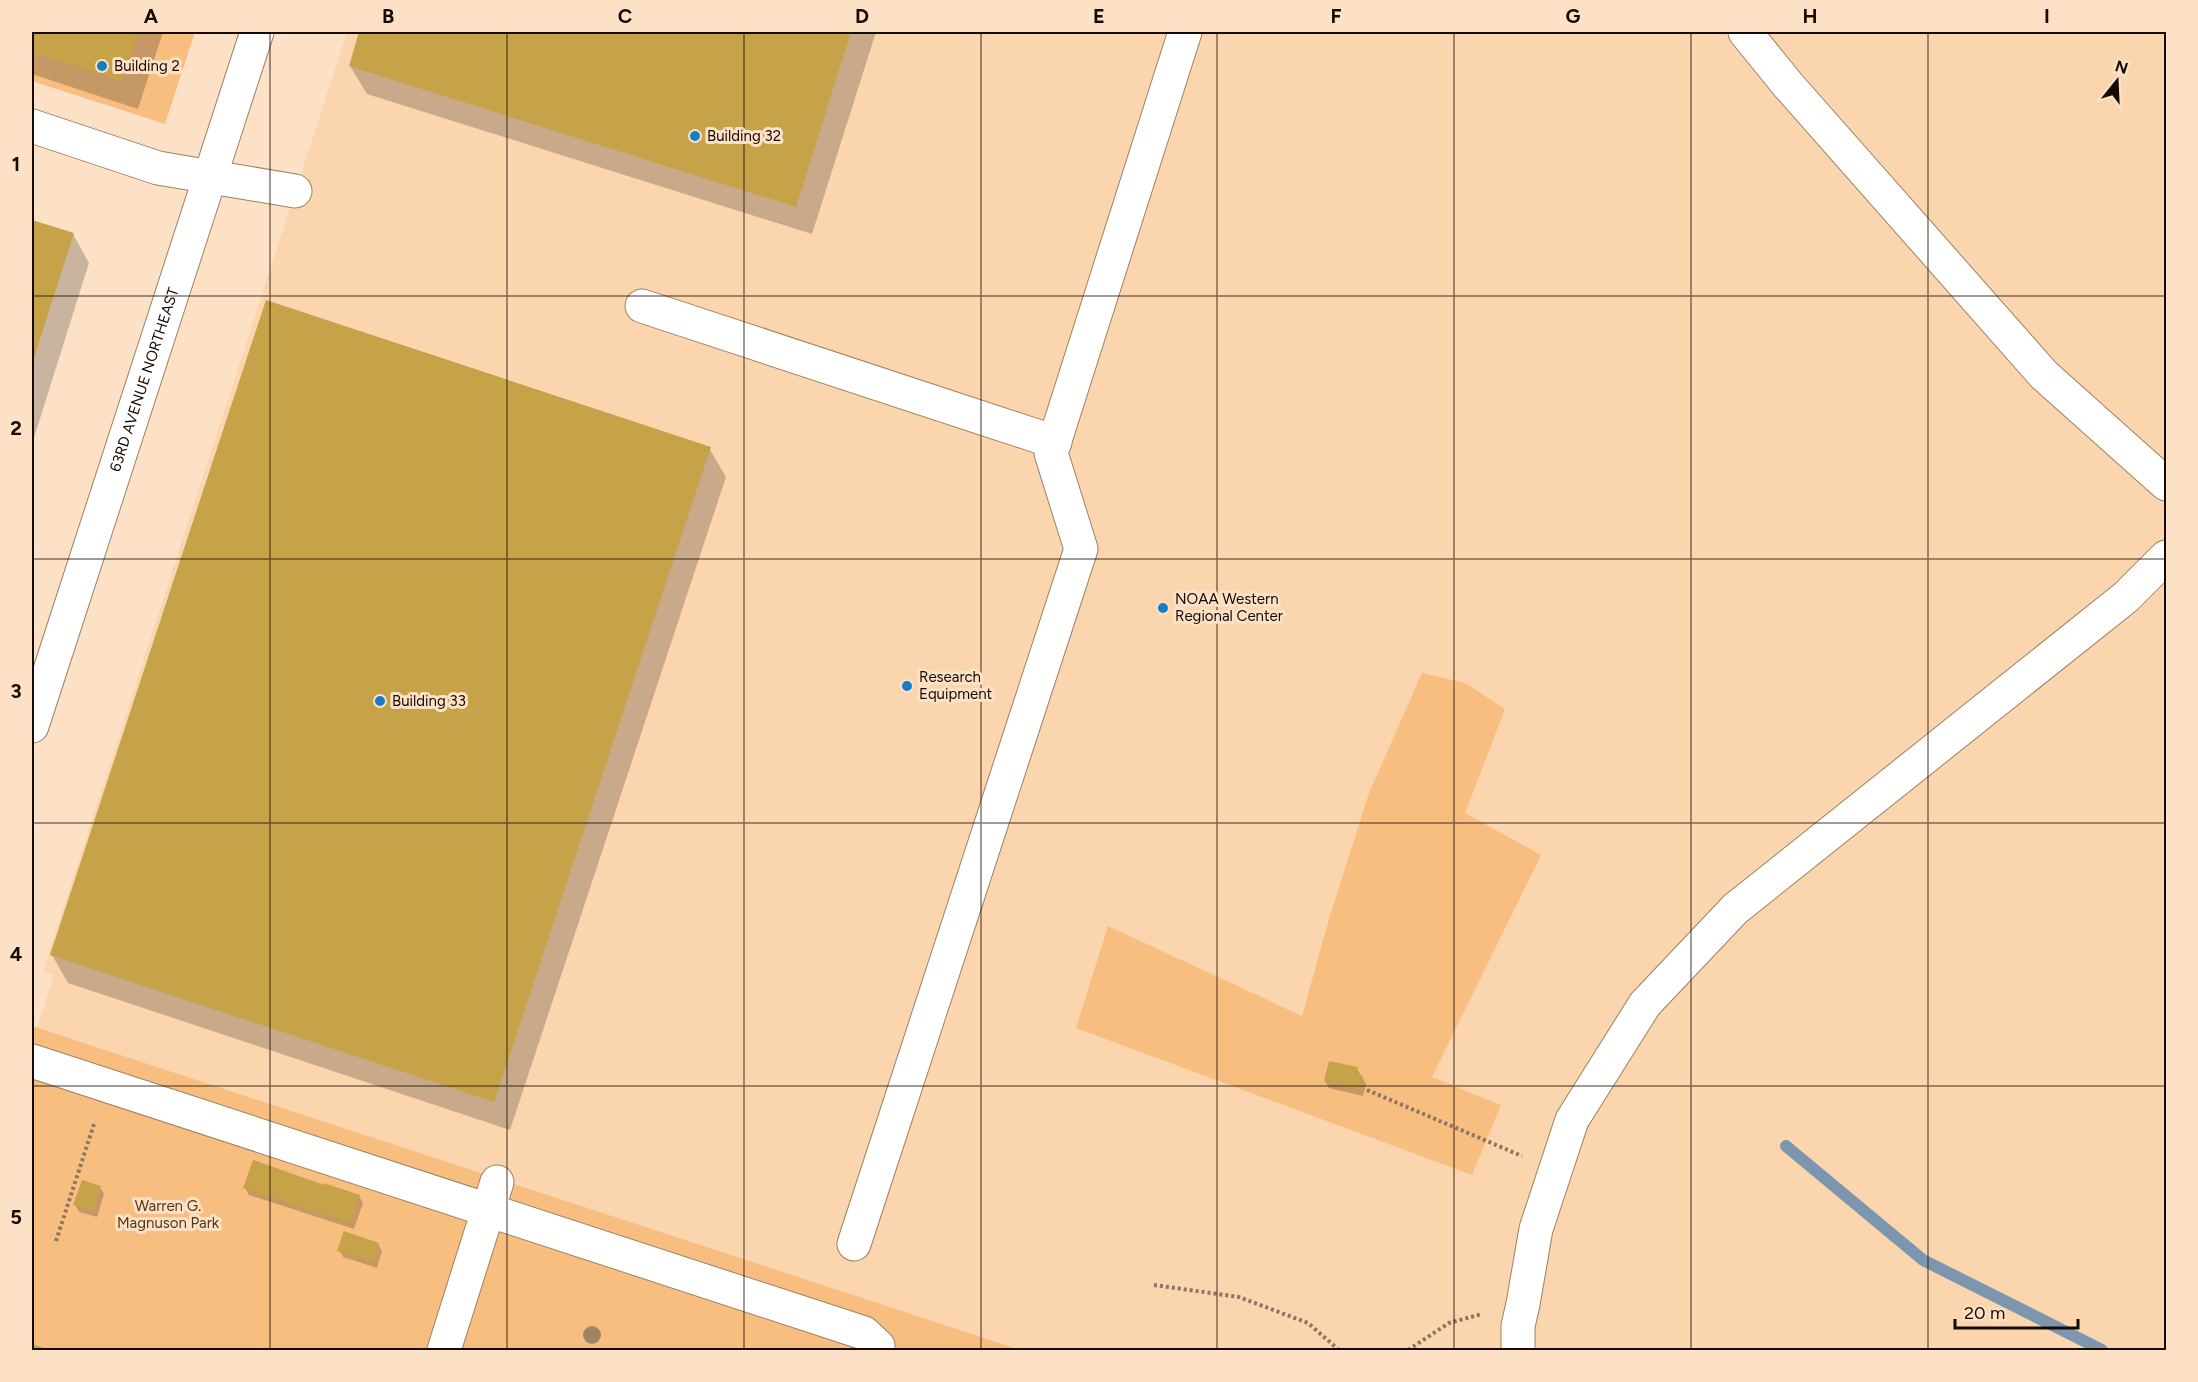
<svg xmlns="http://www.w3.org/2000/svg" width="2198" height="1382" viewBox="0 0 2198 1382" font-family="Figtree,sans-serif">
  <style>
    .built { fill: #fbd5ad }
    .green { fill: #f8be80 }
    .shadow { fill: #0003 }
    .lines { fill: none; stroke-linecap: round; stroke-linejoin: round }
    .stream { stroke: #7d96af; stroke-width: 12 }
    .building { fill: #c6a248 }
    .minor-casing { stroke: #9e8061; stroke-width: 35 }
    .path { stroke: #897665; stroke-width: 4; stroke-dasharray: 3 3; stroke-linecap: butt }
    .minor { stroke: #fff; stroke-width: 33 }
    .tree { fill: #9f8468 }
    .grid { fill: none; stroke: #160b02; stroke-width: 1.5; stroke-opacity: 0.55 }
    .poi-dot { fill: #167cc7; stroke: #fce1c7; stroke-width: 2 }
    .labels { text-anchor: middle; stroke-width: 6; stroke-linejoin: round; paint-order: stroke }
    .poi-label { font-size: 15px; fill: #160b02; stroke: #fce1c7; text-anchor: start }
    .street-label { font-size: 15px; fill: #160b02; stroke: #fce1c7 }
    .park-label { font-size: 15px; fill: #53381a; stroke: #fce1c7 }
    .neatline { fill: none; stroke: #160b02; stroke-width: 2 }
    .grid-label { font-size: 20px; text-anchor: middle; font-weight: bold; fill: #160b02 }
  </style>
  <rect width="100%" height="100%" fill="#fce1c7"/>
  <path class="built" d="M 347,32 L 2166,32 L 2166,1350 L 1021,1350 L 37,1028 L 54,975 L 43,971 Z"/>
  <g class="green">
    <path d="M 32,32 L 195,32 L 165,124 L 32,81 Z"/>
    <path d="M 1422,673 L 1465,683 L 1505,709 L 1465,813 L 1541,855 L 1432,1077 L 1501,1105 L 1472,1175 L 1076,1028 L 1108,926 L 1302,1016 L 1329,919 L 1369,793 Z"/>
    <path d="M 32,1026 L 1021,1350 L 32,1350 Z"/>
  </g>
  <g class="shadow">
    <path d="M 32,32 L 163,32 L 138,109 L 32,74 Z"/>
    <path d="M 361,32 L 876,32 L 812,234 L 367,94 L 350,66 Z"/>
    <path d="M 32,221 L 73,234 L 89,263 L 32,444 Z"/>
    <path d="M 709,448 L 726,477 L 510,1130 L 68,983 L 52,955 Z"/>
    <path d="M 1357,1069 L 1366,1084 L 1363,1096 L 1329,1088 L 1325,1081 Z"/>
    <path d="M 100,1187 L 104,1194 L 97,1217 L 79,1212 L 75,1205 Z"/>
    <path d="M 325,1187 L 359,1196 L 363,1203 L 354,1229 L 249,1195 L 245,1188 Z"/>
    <path d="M 378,1244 L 382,1251 L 377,1268 L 343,1257 L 339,1250 Z"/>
  </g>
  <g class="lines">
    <path class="stream" d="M 1786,1146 L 1923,1260 L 2102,1350"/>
  </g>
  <g class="building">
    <path d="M 32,32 L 138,32 L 122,81 L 32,52 Z"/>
    <path d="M 359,32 L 851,32 L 796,207 L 349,66 Z"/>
    <path d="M 32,220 L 74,233 L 32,364 Z"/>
    <path d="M 266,300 L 711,447 L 494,1102 L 50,955 Z"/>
    <path d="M 1329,1061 L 1358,1067 L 1356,1074 L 1363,1076 L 1360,1090 L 1324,1081 Z"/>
    <path d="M 253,1160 L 324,1185 L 324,1183 L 360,1195 L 350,1223 L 243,1188 Z"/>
    <path d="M 82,1180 L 101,1186 L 93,1211 L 73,1205 Z"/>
    <path d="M 344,1231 L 379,1243 L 373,1262 L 337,1251 Z"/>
    <path d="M 32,1344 L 51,1350 L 32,1350 Z"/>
  </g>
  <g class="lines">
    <g class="minor-casing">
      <g id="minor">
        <path d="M 1745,32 L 1788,85 L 2044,375 L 2166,484"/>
        <path d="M 32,126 L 158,168 L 295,191"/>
        <path d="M 642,306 L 1055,442"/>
        <path id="s1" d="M 32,726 L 257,32"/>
        <path d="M 32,1061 L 864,1333 L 878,1346 L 877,1350"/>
        <path d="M 854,1244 L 1081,549 L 1051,453 L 1185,32"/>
        <path d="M 444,1350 L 497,1182"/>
        <path d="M 1518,1350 L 1518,1326 L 1523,1304 L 1536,1229 L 1572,1120 L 1645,1004 L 1735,909 L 2126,597 L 2166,557"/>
      </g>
    </g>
    <g class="path">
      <path d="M 1367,1090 L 1522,1156"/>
      <path d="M 56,1241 L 95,1121"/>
      <path d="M 1154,1285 L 1239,1297 L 1308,1323 L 1339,1350"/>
      <path d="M 1408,1350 L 1449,1323 L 1482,1314"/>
    </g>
    <use href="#minor" class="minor"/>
  </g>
  <circle class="tree" cx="592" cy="1335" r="9"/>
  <path class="grid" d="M 270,32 L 270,1350M 507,32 L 507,1350M 744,32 L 744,1350M 981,32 L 981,1350M 1217,32 L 1217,1350M 1454,32 L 1454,1350M 1691,32 L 1691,1350M 1928,32 L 1928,1350M 32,296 L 2166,296M 32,559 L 2166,559M 32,823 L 2166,823M 32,1086 L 2166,1086"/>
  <g class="poi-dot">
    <circle cx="102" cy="66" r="6"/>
    <circle cx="695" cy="136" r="6"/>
    <circle cx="1163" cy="608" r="6"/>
    <circle cx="907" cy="686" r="6"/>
    <circle cx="380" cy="701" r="6"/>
  </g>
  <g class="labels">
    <g class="poi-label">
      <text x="114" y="71">Building 2</text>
      <text x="707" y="141">Building 32</text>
      <text x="1175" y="604">NOAA Western<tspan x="1175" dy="17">Regional Center</tspan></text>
      <text x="919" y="682">Research<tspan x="919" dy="17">Equipment</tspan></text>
      <text x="392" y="706">Building 33</text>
    </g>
    <g class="street-label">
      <text dy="5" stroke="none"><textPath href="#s1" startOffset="364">63RD AVENUE NORTHEAST</textPath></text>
    </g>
    <g class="park-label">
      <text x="168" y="1211">Warren G.<tspan x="168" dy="17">Magnuson Park</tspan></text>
    </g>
  </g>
  <rect width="2198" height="1382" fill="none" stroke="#fce1c7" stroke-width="66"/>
  <g transform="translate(2117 81) rotate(18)" stroke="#fce1c7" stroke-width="4.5" paint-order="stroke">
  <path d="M0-4.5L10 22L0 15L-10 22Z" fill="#160b02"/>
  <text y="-9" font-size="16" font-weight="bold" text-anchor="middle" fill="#160b02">N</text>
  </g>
  <path d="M1955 1319v9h123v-9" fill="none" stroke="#160b02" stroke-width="3"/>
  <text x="1964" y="1319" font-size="18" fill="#160b02" stroke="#fce1c7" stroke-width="4.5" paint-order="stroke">20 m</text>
  <rect x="33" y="33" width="2132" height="1316" class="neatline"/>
  <g class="grid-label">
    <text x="151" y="23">A</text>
    <text x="388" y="23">B</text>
    <text x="625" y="23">C</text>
    <text x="862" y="23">D</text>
    <text x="1099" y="23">E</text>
    <text x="1336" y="23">F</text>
    <text x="1573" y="23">G</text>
    <text x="1810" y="23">H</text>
    <text x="2047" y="23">I</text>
    <text x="16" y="171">1</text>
    <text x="16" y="435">2</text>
    <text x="16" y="698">3</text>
    <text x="16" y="961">4</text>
    <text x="16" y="1224">5</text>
  </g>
</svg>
